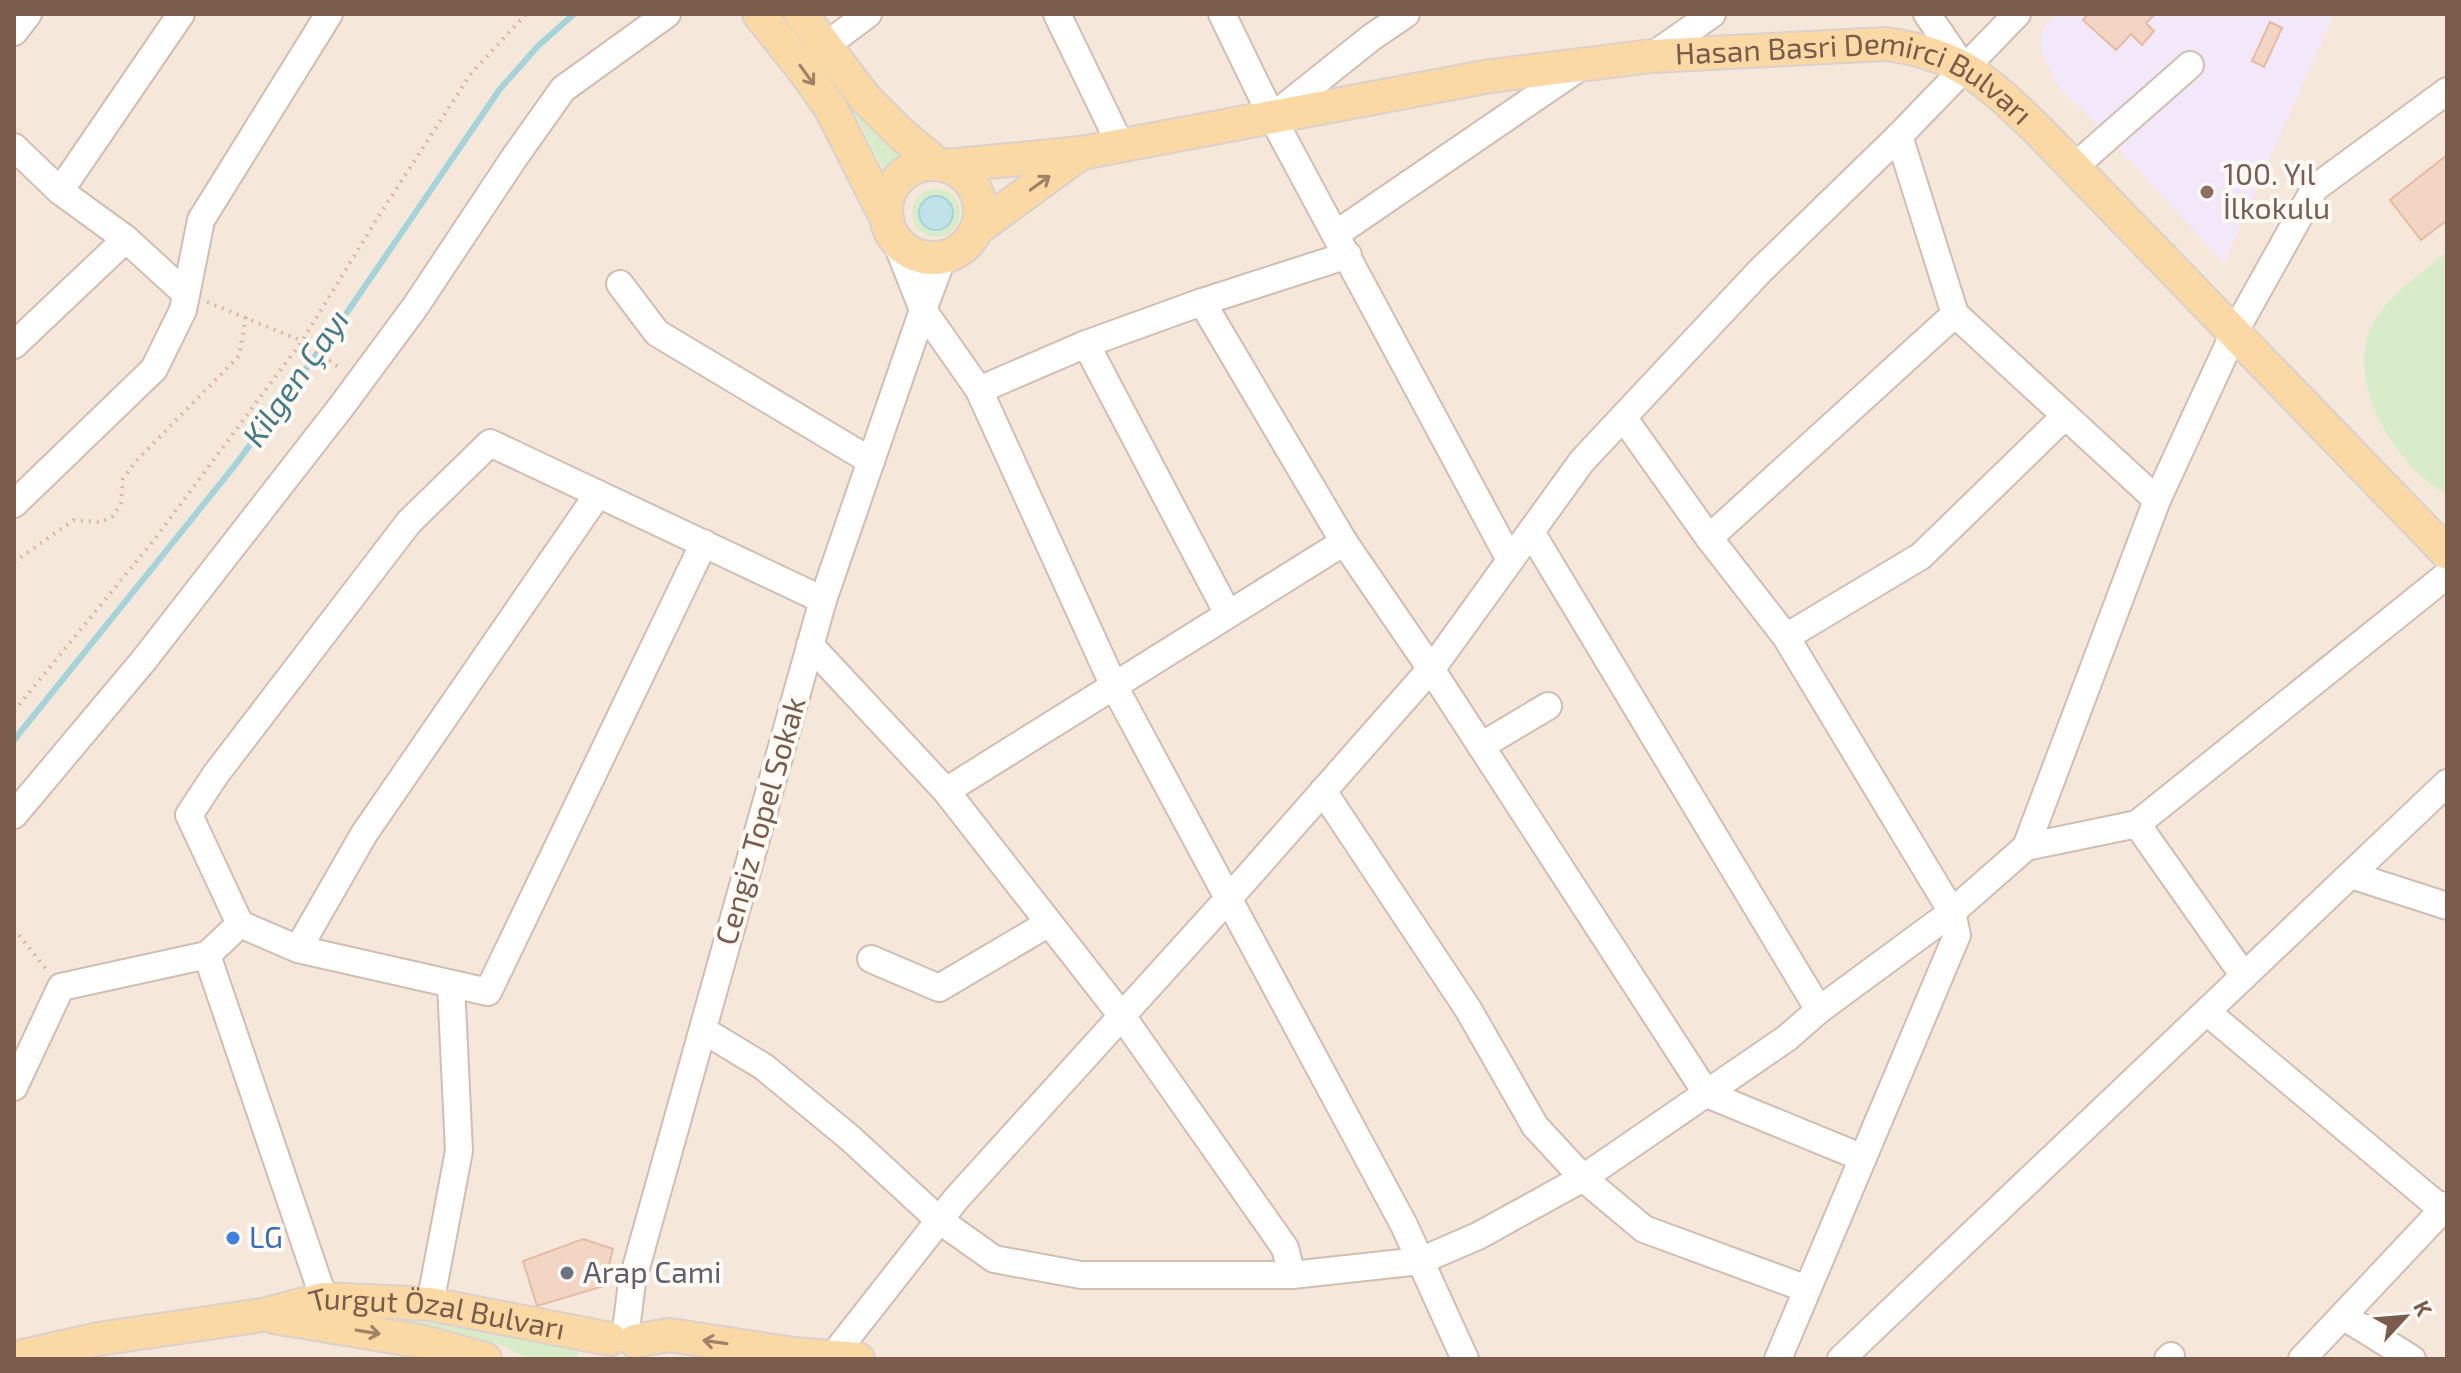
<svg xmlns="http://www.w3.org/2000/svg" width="2461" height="1373" viewBox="0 0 2461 1373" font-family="'Exo 2',sans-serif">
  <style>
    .residential { fill: #f5e8da }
    .education { fill: #f3e8fa }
    .green { fill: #d8ecc9 }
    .water { fill: #bfe3e8; stroke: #a5d3da; stroke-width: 2 }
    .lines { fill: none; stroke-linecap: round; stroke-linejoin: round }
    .stream { stroke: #a5d3da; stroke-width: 6 }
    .building { fill: #f3d5c3; stroke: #e6bba3; stroke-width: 2 }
    .minor-casing { stroke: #d1beb0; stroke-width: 30 }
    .major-casing { stroke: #dad1cd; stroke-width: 36 }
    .path { stroke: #d9b8a5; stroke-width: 4; stroke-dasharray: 2 6; stroke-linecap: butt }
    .minor { stroke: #fff; stroke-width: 26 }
    .major { stroke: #fbd9a5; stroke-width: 32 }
    .oneway { stroke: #a18267 }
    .education-dot { fill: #8d6e63; stroke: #fffaf3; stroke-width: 3 }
    .shop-dot { fill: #3f7fe0; stroke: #fffaf3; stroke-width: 3 }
    .worship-dot { fill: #6b7280; stroke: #fffaf3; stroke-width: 3 }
    .labels { text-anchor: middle; stroke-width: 8; stroke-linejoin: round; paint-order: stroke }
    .street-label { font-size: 30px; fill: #7a5c4d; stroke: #fffaf3 }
    .education-label { font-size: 30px; fill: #785e54; stroke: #fffaf3; text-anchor: start }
    .shop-label { font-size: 30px; fill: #366cbe; stroke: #fffaf3; text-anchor: start }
    .worship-label { font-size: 30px; fill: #5b616d; stroke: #fffaf3; text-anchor: start }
    .water-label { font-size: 32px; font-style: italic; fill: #437c86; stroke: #fffaf3 }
  </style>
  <rect width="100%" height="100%" fill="#fdf6ec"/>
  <rect class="residential" x="14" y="14" width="2433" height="1345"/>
  <path class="education" d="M 2057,14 L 2334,14 L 2224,263 L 2093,121 L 2059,88 L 2041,52 L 2041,37 L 2044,27 Z"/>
  <g class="green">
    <path d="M 816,53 L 909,158 L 886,175 L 862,127 L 812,56 Z"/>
    <circle cx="936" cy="213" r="24"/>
    <path d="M 2447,252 L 2447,494 C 2395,466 2340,378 2375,320 C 2391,292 2423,273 2447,252 Z"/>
    <path d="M 322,1312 L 533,1333 L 584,1344 L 575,1359 L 528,1359 L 504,1346 L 455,1332 Z"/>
  </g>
  <circle class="water" cx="936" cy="213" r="17"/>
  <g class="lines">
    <path class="stream" d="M 14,740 L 236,464 L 348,311 L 500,89 L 538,46 L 574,14"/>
  </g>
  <g class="building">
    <path d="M 2088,14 L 2155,14 L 2146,23 L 2154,31 L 2142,45 L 2131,34 L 2116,50 L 2083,20 Z"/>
    <path d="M 2270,22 L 2282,28 L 2264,67 L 2252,61 Z"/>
    <path d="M 2447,155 L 2447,220 L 2421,240 L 2390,200 Z"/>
    <path d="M 583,1239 L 613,1249 L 604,1286 L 537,1306 L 523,1261 Z"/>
  </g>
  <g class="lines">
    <g class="minor-casing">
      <g id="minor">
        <path d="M 1057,14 L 1121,146"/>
        <path d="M 1222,14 L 1272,117 L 1510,560"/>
        <path d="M 1927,14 L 1964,68"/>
        <path d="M 14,32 L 28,14"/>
        <path d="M 825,46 L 868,14"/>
        <path d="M 1652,56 L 1712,14"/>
        <path d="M 1273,116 L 1372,37 L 1406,14"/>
        <path d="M 1899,136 L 1955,314 L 2157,500"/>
        <path d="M 14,147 L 60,191 L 126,239 L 186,294"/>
        <path d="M 2074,167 L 2190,65"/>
        <path d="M 60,191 L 181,14"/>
        <path d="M 893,234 L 923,310 L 943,257"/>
        <path d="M 1336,234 L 1583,65"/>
        <path d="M 620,284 L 657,333 L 871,461"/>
        <path d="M 1202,302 L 1344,542 L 1431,669 L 1707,1094 L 1863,1158"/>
        <path d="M 923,310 L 979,390 L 1113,684 L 1404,1225 L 1465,1359"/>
        <path d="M 1086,344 L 1228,614"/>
        <path d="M 14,345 L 126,239"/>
        <path d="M 979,390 L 1086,344 L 1202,302 L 1348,255"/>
        <path d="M 1623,417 L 1709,538 L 1786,637 L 1952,912 L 1957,935 L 1778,1359"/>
        <path d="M 14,504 L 154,369 L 183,310 L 201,220 L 329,14"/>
        <path d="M 1531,532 L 1819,1010"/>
        <path d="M 1709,538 L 1955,314"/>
        <path d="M 704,543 L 488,992 L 298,949 L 240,924 L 189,815 L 216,774 L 409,522 L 490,443 L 823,600"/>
        <path d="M 1786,637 L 1921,556 L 2065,416"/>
        <path d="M 810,645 L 946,791 L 1122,1016 L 1285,1248 L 1292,1275"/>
        <path d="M 1481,746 L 1548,706"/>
        <path d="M 946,791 L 1344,542"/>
        <path d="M 1323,791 L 1468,1009 L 1535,1126 L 1583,1178 L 1644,1229 L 1807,1289"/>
        <path d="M 14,815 L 144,660 L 341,407 L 415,307 L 514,158 L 563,89 L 667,14"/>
        <path d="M 2137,824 L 2244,976"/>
        <path d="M 2026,847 L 2137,824 L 2447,575"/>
        <path d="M 2351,875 L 2447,906"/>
        <path d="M 298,949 L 364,834 L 598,494"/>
        <path d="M 207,955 L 324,1299"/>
        <path d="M 871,959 L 939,988 L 1049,923"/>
        <path d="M 2207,1012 L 2443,1210"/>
        <path d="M 703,1030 L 764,1067 L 850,1138 L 939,1220 L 994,1259 L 1081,1275 L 1292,1275 L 1420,1261 L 1478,1236 L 1583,1178 L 1787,1038 L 1819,1010 L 1952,912 L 2026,847 L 2157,500 L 2234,333 L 2315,188 L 2447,91"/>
        <path d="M 14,1087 L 61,987 L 207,955 L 240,924"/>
        <path d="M 430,1304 L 459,1151 L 451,984"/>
        <path d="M 2343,1316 L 2412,1359"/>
        <path d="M 625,1338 L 632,1282 L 823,600 L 923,310"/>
        <path d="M 832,1357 L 956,1199 L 1245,880 L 1436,663 L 1582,461 L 1760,271 L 1899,136 L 2017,14"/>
        <path d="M 1841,1359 L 2447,783"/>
        <path d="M 2168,1359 L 2171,1356"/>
        <path d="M 2302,1359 L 2447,1205"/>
      </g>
    </g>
    <g class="major-casing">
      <g id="major">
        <path d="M 759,14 L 806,73 L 831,109 L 887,219"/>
        <path d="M 801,14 L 866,99 L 899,132 L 937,164"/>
        <path id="s1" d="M 1081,153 L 1490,76 L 1652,56 L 1886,44 C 1960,54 1987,81 2038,130 L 2447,553"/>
        <circle cx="933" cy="211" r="47"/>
        <path d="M 947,166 L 1081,153 L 977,229"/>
        <path d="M 274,1317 L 424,1342 L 485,1359"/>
        <path d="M 635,1341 L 669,1335 L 793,1354 L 858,1359"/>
        <path id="s2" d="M 14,1358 L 98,1339 L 263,1315 L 324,1299 L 430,1304 L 610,1339"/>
      </g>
    </g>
    <g class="path">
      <path d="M 207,302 L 302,341 L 341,369"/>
      <path d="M 14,562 L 74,520 L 101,522 L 113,516 L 121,503 L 123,479 L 136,461 L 239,356 L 246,317"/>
      <path d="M 14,711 L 154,540 L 302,341 L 380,214 L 470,75 L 526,14"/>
      <path d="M 14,929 L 47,970"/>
    </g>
    <use href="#minor" class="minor"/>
    <use href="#major" class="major"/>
  </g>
  <defs><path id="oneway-shaft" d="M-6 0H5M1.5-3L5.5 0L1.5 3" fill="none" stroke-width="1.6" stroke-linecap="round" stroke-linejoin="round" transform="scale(2)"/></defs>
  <g class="oneway">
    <use href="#oneway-shaft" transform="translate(807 75) rotate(54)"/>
    <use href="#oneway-shaft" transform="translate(1040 183) rotate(-36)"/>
    <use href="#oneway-shaft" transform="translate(368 1332) rotate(9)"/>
    <use href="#oneway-shaft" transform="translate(715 1342) rotate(-172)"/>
  </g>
  <circle class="education-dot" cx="2207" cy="192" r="8"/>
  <circle class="shop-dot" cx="233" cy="1238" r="8"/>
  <circle class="worship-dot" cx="567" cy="1273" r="8"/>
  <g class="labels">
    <g class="street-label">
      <text dy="10" stroke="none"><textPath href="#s1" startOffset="790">Hasan Basri Demirci Bulvarı</textPath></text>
      <text transform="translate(761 821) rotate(-74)" y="10">Cengiz Topel Sokak</text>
      <text dy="10" stroke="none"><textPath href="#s2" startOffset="430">Turgut Özal Bulvarı</textPath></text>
    </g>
    <g class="education-label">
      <text x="2223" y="185">100. Yıl<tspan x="2223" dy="34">İlkokulu</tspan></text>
    </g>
    <g class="shop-label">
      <text x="249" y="1248">LG</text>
    </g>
    <g class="worship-label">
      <text x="583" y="1283">Arap Cami</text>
    </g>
    <g class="water-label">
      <text transform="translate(296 378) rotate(-55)" y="11">Kilgen Çayı</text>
    </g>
  </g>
  <rect width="2461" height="1373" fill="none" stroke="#7a5c4d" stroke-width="32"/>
  <g transform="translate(2405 1317) rotate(64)" stroke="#fffaf3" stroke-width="6" paint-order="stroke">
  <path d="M0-6L14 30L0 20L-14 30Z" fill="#7a5c4d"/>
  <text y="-12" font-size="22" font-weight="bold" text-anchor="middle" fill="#7a5c4d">K</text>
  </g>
</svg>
